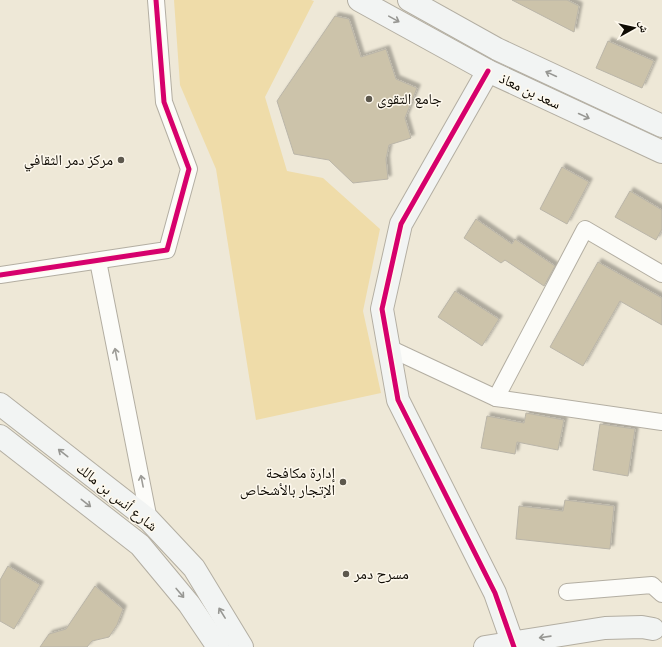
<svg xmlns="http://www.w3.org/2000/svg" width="662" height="647" viewBox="0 0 662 647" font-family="'Titillium Web','Noto Naskh Arabic',sans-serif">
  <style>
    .green { fill: #efdca9 }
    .building { fill: #ccc3aa; stroke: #bab5a8; filter: url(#shadow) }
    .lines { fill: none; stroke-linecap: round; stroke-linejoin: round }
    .street-casing { stroke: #b3aea2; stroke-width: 18 }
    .secondary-casing { stroke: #b3aea2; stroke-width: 24 }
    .street { stroke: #fcfcf9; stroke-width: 16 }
    .secondary { stroke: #f2f4f3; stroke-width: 22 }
    .cycleway-casing { stroke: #fef9ee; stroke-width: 8 }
    .cycleway { stroke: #d6006c; stroke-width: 5 }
    .oneway { stroke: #979793 }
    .oneway2 { stroke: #9d9c97 }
    .poi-dot { fill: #5d584d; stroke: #fef9ee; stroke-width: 1.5 }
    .labels { text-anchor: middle; stroke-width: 3; stroke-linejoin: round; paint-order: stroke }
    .street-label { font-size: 15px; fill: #0f0b03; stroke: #fef9ee }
    .poi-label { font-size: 15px; fill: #0f0b03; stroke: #fef9ee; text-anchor: start }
  </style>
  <defs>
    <filter id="shadow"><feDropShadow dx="3.5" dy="-3.5" stdDeviation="1" flood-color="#0004"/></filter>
  </defs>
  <rect width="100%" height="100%" fill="#eee8d7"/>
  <path class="green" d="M 174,0 L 311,0 L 314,1 L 265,97 L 287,171 L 323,178 L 380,229 L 363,311 L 381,393 L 256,420 L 216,169 L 180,85 Z"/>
  <g class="building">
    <path d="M 512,0 L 567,0 L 579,6 L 574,32 Z"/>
    <path d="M 335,16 L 349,19 L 361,57 L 386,49 L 396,79 L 417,88 L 405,118 L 411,138 L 389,145 L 386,159 L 388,179 L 353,183 L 329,160 L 294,154 L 277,101 Z"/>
    <path d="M 608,41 L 654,61 L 642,88 L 596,68 Z"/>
    <path d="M 562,167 L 589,182 L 567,224 L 540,209 Z"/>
    <path d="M 630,191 L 662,210 L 662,229 L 656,240 L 615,217 Z"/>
    <path d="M 476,219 L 512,244 L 515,239 L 555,266 L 544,286 L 505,260 L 501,263 L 464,238 Z"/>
    <path d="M 598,262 L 662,298 L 662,325 L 620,301 L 583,366 L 550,347 Z"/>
    <path d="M 455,291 L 499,319 L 482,346 L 438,317 Z"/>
    <path d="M 526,413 L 564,420 L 558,450 L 517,442 L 515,454 L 481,448 L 487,416 L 524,423 Z"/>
    <path d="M 600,424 L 635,429 L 628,476 L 593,470 Z"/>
    <path d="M 565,500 L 614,506 L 610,549 L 516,539 L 519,506 L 563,511 Z"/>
    <path d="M 8,566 L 40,585 L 14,629 L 0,621 L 0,580 Z"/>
    <path d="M 95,586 L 123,609 L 117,625 L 109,637 L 92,641 L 87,647 L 40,647 L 49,634 L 66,629 Z"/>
  </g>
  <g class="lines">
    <g class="street-casing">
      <g id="street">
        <path d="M 98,261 L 149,520"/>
        <path d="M 0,275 L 167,250 L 189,169 L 164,102 L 156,0"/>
        <path d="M 389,348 L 496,398 L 662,422"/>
        <path d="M 496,398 L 585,229 L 662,274"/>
        <path d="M 567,592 L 652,585 L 662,594"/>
      </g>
    </g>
    <g class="secondary-casing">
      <g id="secondary">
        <path d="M 359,0 L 488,71 L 662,152"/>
        <path d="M 409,0 L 497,49 L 662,126"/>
        <path d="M 488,71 L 401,224 L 382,309 L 398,400 L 495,593 L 514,647"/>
        <path d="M 0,404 L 149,520 L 194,568 L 242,647"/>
        <path d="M 0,436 L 140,545 L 189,604 L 218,647"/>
        <path d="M 485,647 L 605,628 L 642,627 L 653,629"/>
      </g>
    </g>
    <use href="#street" class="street"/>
    <use href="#secondary" class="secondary"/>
    <g class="cycleway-casing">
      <g id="cycleway">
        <path d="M 488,71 L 401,224 L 382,309 L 398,400 L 495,593 L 514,647"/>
        <path d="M 0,275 L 167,250 L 189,169 L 164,102 L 156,0"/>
      </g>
    </g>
    <use href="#cycleway" class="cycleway"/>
  </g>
  <defs><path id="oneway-shaft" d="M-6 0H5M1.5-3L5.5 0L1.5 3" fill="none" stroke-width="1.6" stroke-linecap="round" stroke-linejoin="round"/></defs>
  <g class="oneway">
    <use href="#oneway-shaft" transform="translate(394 19) rotate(29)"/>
    <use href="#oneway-shaft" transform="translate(551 74) rotate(-155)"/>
    <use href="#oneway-shaft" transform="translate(584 116) rotate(25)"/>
    <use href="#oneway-shaft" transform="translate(63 453) rotate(-142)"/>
    <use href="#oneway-shaft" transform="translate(86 503) rotate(38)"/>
    <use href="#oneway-shaft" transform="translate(180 593) rotate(50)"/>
    <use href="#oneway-shaft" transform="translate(222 613) rotate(-122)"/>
    <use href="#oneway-shaft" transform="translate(545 637) rotate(172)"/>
  </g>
  <g class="oneway2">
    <use href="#oneway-shaft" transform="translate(116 354) rotate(-101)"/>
    <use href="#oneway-shaft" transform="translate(142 481) rotate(-101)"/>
  </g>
  <g class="poi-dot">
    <circle cx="369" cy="99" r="4"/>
    <circle cx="121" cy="160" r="4"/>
    <circle cx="343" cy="482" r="4"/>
    <circle cx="346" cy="574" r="4"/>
  </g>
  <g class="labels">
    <g class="street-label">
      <text transform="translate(530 91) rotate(25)" y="5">سعد بن معاذ</text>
      <text transform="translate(117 497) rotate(39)" y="5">شارع أنس بن مالك</text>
    </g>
    <g class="poi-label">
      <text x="377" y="104">جامع التقوى</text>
      <text x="113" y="165" text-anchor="end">مركز دمر الثقافي</text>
      <text x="335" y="478" text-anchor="end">إدارة مكافحة<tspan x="335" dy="17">الإتجار بالأشخاص</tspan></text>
      <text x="354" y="579">مسرح دمر</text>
    </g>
  </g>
  <g transform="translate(634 28) rotate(82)" stroke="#fef9ee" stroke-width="3" paint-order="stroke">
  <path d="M0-3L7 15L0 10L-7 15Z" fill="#0f0b03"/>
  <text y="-6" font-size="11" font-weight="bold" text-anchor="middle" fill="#0f0b03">ش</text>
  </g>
</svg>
